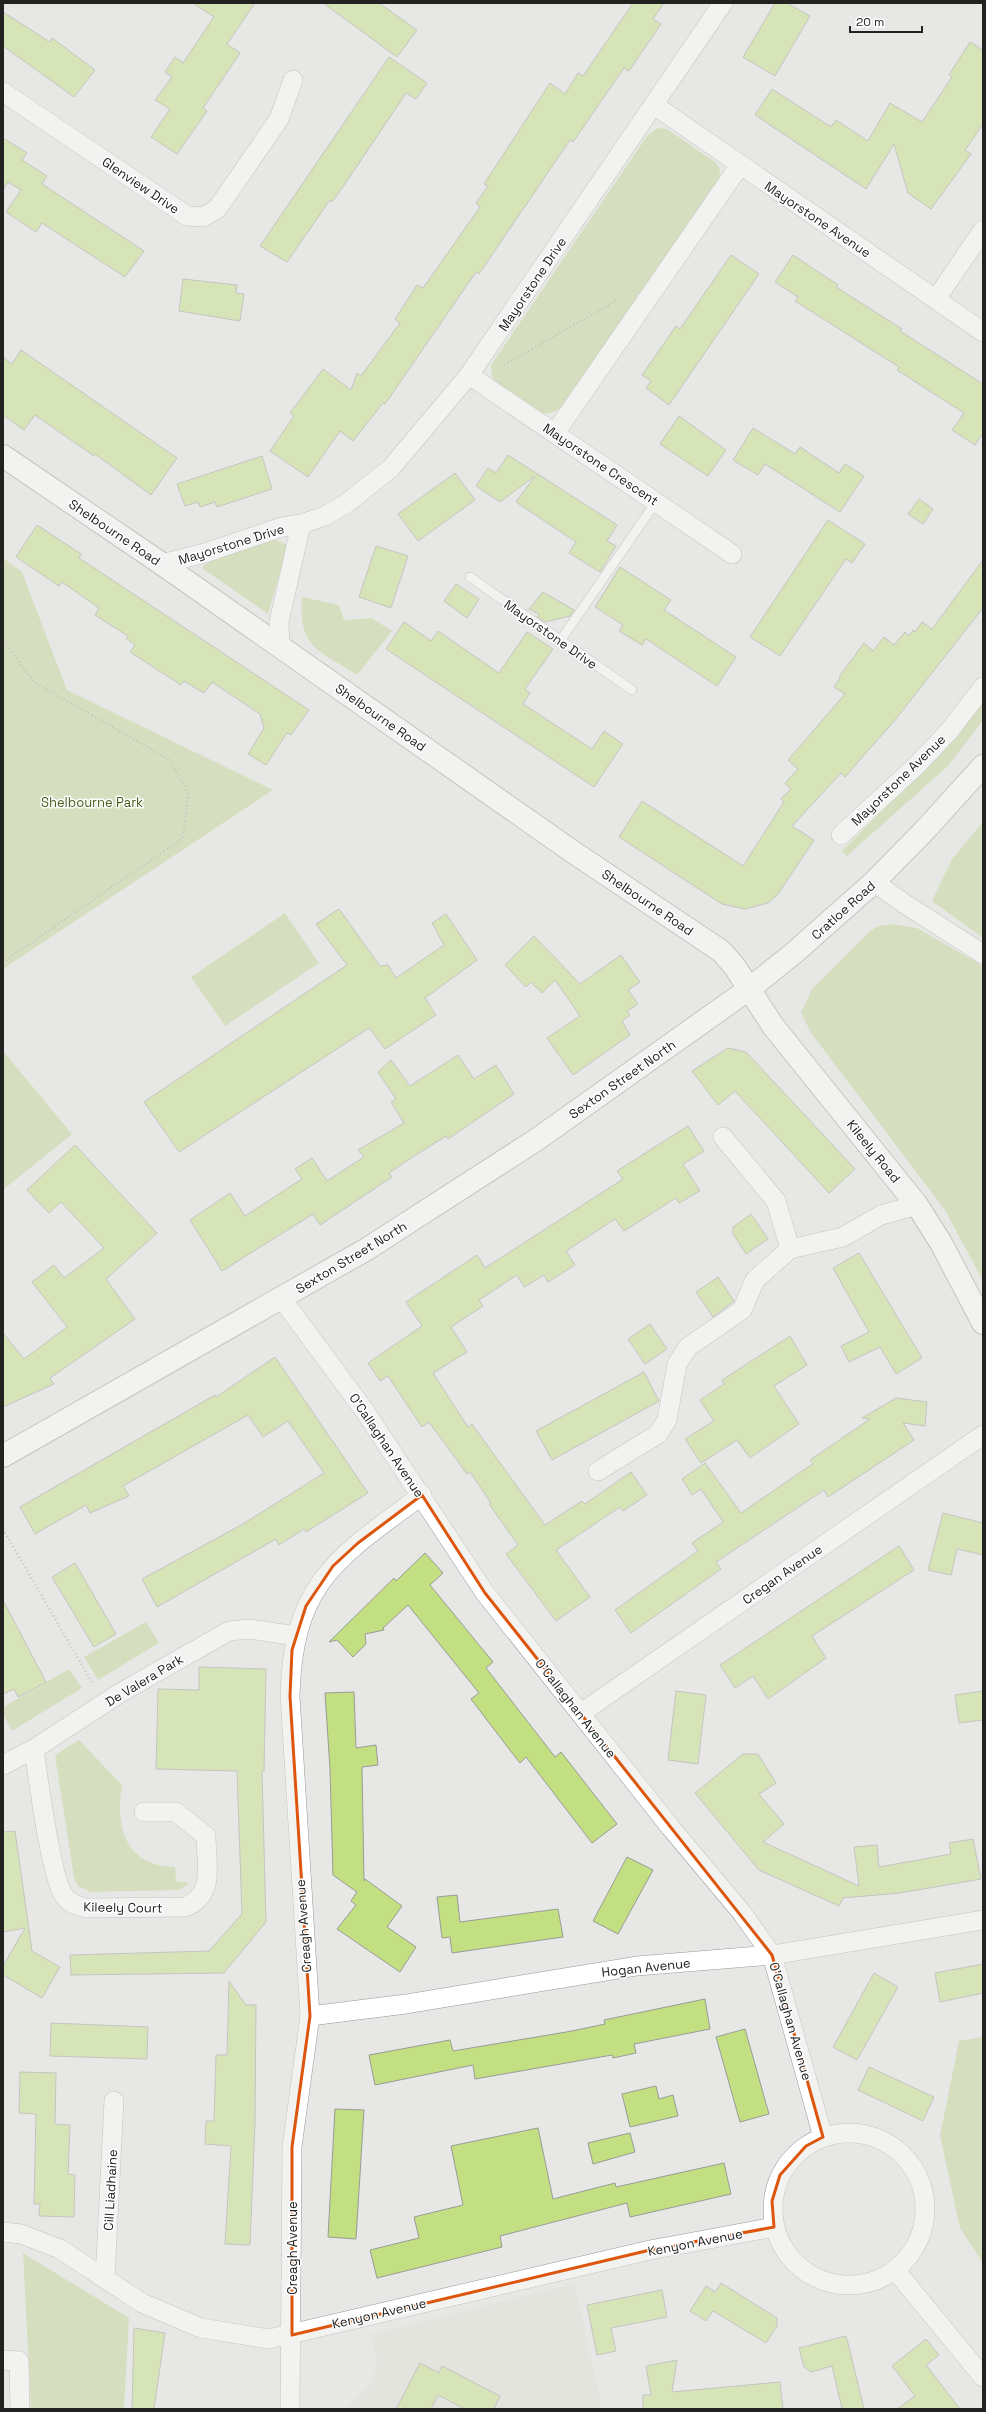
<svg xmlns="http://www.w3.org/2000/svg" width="986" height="2412" viewBox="0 0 986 2412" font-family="'Space Grotesk',sans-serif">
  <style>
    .built { fill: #dde1d6 }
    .green { fill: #bfd593 }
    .building { fill: #c2df82; stroke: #9a9b98 }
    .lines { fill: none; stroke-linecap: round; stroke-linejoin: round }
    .service-casing { stroke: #989996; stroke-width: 10 }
    .minor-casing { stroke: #989996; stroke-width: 20 }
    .secondary-casing { stroke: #989996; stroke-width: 24 }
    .path { stroke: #999997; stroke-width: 2.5; stroke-dasharray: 1 3; stroke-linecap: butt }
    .service { stroke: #fff; stroke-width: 9 }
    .minor { stroke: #fff; stroke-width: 19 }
    .secondary { stroke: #fff; stroke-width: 22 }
    .marked { fill: none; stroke: #de560d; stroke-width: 3; stroke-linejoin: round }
    .labels { text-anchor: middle; stroke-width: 3; stroke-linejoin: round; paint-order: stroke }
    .street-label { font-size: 13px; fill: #222221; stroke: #fff }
    .park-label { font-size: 13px; fill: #4b5d1c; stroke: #fff }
  </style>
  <rect width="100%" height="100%" fill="#e7e8e5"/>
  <path class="built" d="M 574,2284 L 599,2390 L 601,2409 L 346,2409 L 372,2383 L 378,2360 L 370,2335 Z"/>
  <g class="green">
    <path d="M 657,128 L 667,129 L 715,162 L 720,169 L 719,181 L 566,404 C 557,411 551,415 539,413 L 497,384 L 492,376 L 491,365 L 647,136 Z"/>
    <path d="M 273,539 L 288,545 L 268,614 L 202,568 C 213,554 255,545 273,539 Z"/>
    <path d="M 3,558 L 22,572 L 67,690 L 273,790 L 3,969 Z"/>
    <path d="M 302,597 L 339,605 L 344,620 L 372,618 L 392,631 L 357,675 C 320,650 298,649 302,597 Z"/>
    <path d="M 983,699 L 983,720 L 948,766 L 847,856 L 842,851 L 948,745 Z"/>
    <path d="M 983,822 L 983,938 L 932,901 L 952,859 Z"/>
    <path d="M 285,913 L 319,963 L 225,1026 L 191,977 Z"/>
    <path d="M 892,924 L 917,928 L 983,966 L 983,1281 L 945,1210 L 811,1033 L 801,1013 L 812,989 L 869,932 L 878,926 Z"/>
    <path d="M 3,1051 L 72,1134 L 3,1190 Z"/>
    <path d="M 146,1622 L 159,1643 L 98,1680 L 84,1657 Z"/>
    <path d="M 69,1669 L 82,1688 L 12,1731 L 3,1714 L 3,1707 Z"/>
    <path d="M 79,1740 L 122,1785 C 115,1827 125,1866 175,1867 L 176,1881 L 189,1883 L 180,1890 L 91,1892 L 78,1886 L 74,1878 L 55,1755 Z"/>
    <path d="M 983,2037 L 983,2263 L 960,2228 L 940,2136 L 959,2041 Z"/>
    <path d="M 23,2253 L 129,2318 L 124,2409 L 31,2409 Z"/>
  </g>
  <g class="building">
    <path d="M 193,3 L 255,3 L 227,44 L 240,53 L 203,108 L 207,111 L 177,154 L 151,137 L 170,109 L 155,100 L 172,77 L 165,72 L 175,57 L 183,63 L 214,17 Z"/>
    <path d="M 323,3 L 379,3 L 417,30 L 397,57 Z"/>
    <path d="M 633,3 L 664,3 L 653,19 L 661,24 L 629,71 L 624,68 L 573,142 L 570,140 L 479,274 L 476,272 L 385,404 L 383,403 L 353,441 L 340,431 L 308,477 L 270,451 L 294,416 L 290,413 L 323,369 L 351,390 L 357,373 L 361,376 L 400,323 L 395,319 L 417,285 L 423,288 L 480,207 L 476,203 L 488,186 L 484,184 L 550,83 L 565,94 L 578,73 L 583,76 Z"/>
    <path d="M 775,3 L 787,3 L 810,16 L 775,76 L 743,57 Z"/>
    <path d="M 3,12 L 50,42 L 52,38 L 95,70 L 74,97 L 3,46 Z"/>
    <path d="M 970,42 L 983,50 L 983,124 L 965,150 L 971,154 L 931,209 L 908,193 L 894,144 L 866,189 L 755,115 L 772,89 L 831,127 L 836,120 L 868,141 L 890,103 L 922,122 L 952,77 L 949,75 Z"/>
    <path d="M 389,57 L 427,83 L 416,99 L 406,93 L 345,184 L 332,202 L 330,200 L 287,262 L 260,246 Z"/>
    <path d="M 3,138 L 27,153 L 22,160 L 47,176 L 42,184 L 144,251 L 125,277 L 42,223 L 36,232 L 6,212 L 21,190 L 8,182 L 3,190 Z"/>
    <path d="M 731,255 L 759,274 L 669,405 L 646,388 L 651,381 L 642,375 L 676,326 L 680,329 Z"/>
    <path d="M 793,255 L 838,285 L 836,287 L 902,329 L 900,331 L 983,384 L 983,433 L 975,445 L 952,430 L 964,413 L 897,370 L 899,367 L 795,301 L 798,297 L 775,282 Z"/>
    <path d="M 183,279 L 237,285 L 236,293 L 244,294 L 240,321 L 179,311 Z"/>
    <path d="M 21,350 L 177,458 L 151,495 L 95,454 L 94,456 L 35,415 L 24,430 L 3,415 L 3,357 L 12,364 Z"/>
    <path d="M 679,416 L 726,450 L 708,476 L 660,444 Z"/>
    <path d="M 753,428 L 795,454 L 800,447 L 839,473 L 845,464 L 864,476 L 840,512 L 765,464 L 758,475 L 733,460 Z"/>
    <path d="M 508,455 L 617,525 L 607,541 L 616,546 L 600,572 L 569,553 L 576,542 L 516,502 L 535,476 L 500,502 L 476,486 L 488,468 L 496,473 Z"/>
    <path d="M 262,456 L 272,489 L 217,507 L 215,502 L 200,507 L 198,502 L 185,506 L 177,484 Z"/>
    <path d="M 455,473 L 475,500 L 418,541 L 398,514 Z"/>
    <path d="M 919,499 L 933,509 L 923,524 L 908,514 Z"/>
    <path d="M 828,520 L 865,544 L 852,563 L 846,559 L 780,656 L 750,637 Z"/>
    <path d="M 37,525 L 81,554 L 79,558 L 309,710 L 291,735 L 287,733 L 266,765 L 248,754 L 264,728 L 260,714 L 212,682 L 204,693 L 184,681 L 181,685 L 130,652 L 135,645 L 126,638 L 128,636 L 95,615 L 99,608 L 62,582 L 59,586 L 16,557 Z"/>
    <path d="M 376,546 L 408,556 L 391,608 L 359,597 Z"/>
    <path d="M 983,560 L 983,608 L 895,720 L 845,777 L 841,773 L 792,826 L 814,840 L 778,894 L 768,903 L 745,909 L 722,904 L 619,837 L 642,801 L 743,866 L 784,802 L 781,799 L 791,789 L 785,783 L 798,769 L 788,760 L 845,694 L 834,687 L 840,678 L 839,677 L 864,643 L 873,651 L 884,637 L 894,645 L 905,632 L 909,636 L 913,630 L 915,632 L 922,622 L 932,629 Z"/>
    <path d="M 620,567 L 671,600 L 664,610 L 736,657 L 717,686 L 646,639 L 642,645 L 619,631 L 623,625 L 595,607 Z"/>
    <path d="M 456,584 L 479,599 L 467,618 L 444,601 Z"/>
    <path d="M 543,592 L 574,610 L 570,616 L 545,622 L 537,617 L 539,614 L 529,609 Z"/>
    <path d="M 404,622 L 431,641 L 438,631 L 499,673 L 527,632 L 553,649 L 525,689 L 530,693 L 523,704 L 592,749 L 604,731 L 623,744 L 594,787 L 386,649 Z"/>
    <path d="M 339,909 L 380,966 L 388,965 L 396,978 L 444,945 L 432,923 L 446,914 L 477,960 L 425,998 L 436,1015 L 385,1049 L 369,1028 L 179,1152 L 144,1102 L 347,965 L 316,924 Z"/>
    <path d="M 534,936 L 580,984 L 621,955 L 640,982 L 628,990 L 638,1004 L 627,1011 L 630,1015 L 622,1021 L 630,1035 L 573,1075 L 547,1038 L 580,1016 L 555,980 L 542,993 L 531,982 L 526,987 L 505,965 Z"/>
    <path d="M 728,1048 L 746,1052 L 855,1169 L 829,1193 L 735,1091 L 718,1105 L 692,1071 Z"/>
    <path d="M 458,1055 L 474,1079 L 496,1065 L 514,1094 L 448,1139 L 446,1136 L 414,1156 L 389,1173 L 392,1177 L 320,1225 L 313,1214 L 222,1271 L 190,1220 L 230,1193 L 245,1216 L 302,1179 L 295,1169 L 312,1158 L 327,1181 L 364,1157 L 358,1150 L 404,1123 L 391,1102 L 396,1099 L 378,1072 L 391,1060 L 410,1086 Z"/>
    <path d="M 688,1126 L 704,1151 L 683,1164 L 700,1191 L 679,1203 L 676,1198 L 624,1231 L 615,1219 L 566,1251 L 575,1265 L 548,1282 L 544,1275 L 524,1287 L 517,1275 L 479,1300 L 483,1306 L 451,1327 L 467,1352 L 433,1373 L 468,1427 L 472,1424 L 545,1525 L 582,1501 L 585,1504 L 631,1472 L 647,1495 L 623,1511 L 620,1507 L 556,1550 L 590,1597 L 556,1621 L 506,1554 L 518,1545 L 489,1504 L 491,1503 L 470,1472 L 467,1474 L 429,1422 L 422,1427 L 388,1376 L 380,1381 L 368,1363 L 422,1326 L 406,1302 L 477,1255 L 485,1268 L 623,1179 L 617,1171 Z"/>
    <path d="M 75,1145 L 157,1233 L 106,1279 L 135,1319 L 50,1378 L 54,1384 L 3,1407 L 3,1333 L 24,1359 L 67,1327 L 32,1282 L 54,1265 L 64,1278 L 104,1248 L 61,1202 L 49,1213 L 27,1190 Z"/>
    <path d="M 751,1214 L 768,1239 L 746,1254 L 733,1234 L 733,1227 Z"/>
    <path d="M 859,1253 L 922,1358 L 896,1374 L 880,1347 L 849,1362 L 841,1346 L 869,1332 L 833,1268 Z"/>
    <path d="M 718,1277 L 734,1301 L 713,1317 L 696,1292 Z"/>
    <path d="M 650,1324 L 667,1349 L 645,1364 L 628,1339 Z"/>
    <path d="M 790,1336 L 807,1365 L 774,1386 L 799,1424 L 750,1458 L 737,1440 L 701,1463 L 685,1439 L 714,1421 L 700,1400 L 724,1384 L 722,1380 Z"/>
    <path d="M 275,1357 L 368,1493 L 306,1532 L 304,1529 L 279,1545 L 276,1539 L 157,1607 L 142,1579 L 243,1524 L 324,1473 L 288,1421 L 263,1437 L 248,1415 L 123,1486 L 129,1496 L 90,1513 L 86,1505 L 35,1534 L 20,1507 L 215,1395 L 216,1397 Z"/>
    <path d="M 644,1372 L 659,1401 L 552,1460 L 536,1431 Z"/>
    <path d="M 896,1398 L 927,1402 L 925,1426 L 903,1423 L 914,1440 L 828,1497 L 824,1490 L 716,1562 L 721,1569 L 631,1633 L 615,1610 L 698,1551 L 692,1543 L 723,1522 L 701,1489 L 692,1495 L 682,1479 L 705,1463 L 741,1513 L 808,1467 L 813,1464 L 810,1460 L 870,1419 L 862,1418 Z"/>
    <path d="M 943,1513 L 983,1523 L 983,1555 L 957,1549 L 951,1575 L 928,1570 Z"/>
    <path d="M 899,1546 L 914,1570 L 812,1636 L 826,1658 L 768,1699 L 753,1676 L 735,1688 L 720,1665 Z"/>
    <path d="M 425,1553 L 443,1573 L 430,1585 L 493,1662 L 486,1668 L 555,1757 L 561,1752 L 617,1824 L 592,1843 L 526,1757 L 520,1763 L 506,1745 L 471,1699 L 479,1693 L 408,1605 L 383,1628 L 384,1630 L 365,1634 L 366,1644 L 353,1657 L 337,1640 L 329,1642 L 394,1578 L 396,1581 Z"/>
    <path d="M 75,1563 L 116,1634 L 94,1647 L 52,1577 Z"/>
    <path d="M 3,1600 L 46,1682 L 18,1697 L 14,1689 L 3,1694 Z"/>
    <path d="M 199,1667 L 266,1669 L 264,1771 L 262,1771 L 266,1922 L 224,1973 L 71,1975 L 70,1955 L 209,1951 L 242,1914 L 237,1771 L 156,1769 L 158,1689 L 199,1690 Z"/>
    <path d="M 676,1691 L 706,1695 L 698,1764 L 668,1760 Z"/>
    <path d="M 983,1691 L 983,1720 L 959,1723 L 955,1695 Z"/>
    <path d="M 354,1692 L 356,1748 L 376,1745 L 378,1765 L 362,1767 L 364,1881 L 365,1879 L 402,1906 L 387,1927 L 416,1947 L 400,1972 L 337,1929 L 356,1905 L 351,1901 L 357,1892 L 333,1875 L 330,1769 L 325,1693 Z"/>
    <path d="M 743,1754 L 758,1754 L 776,1783 L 759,1794 L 784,1824 L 763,1842 L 859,1886 L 854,1847 L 877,1845 L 879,1867 L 951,1854 L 949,1843 L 973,1839 L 981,1879 L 900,1893 L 843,1898 L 839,1906 L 759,1870 L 695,1793 Z"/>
    <path d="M 15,1831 L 32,1951 L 60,1967 L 42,1998 L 3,1975 L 3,1966 L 25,1928 L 3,1932 L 3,1832 Z"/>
    <path d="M 627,1857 L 653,1870 L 618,1934 L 593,1921 Z"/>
    <path d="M 457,1895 L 460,1922 L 558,1909 L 563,1937 L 452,1953 L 450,1937 L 442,1938 L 437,1897 Z"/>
    <path d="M 983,1964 L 983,1993 L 940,2002 L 935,1973 Z"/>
    <path d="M 874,1973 L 898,1987 L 857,2060 L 833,2047 Z"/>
    <path d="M 229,1981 L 246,2005 L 256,2005 L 255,2123 L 250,2245 L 225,2244 L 231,2146 L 205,2144 L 206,2121 L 214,2121 L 216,2055 L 227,2055 Z"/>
    <path d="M 705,1999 L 710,2029 L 634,2044 L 636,2053 L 613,2058 L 612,2055 L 475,2079 L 473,2065 L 375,2085 L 369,2055 L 450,2040 L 453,2051 L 572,2031 L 605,2024 L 604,2020 Z"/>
    <path d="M 51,2023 L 148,2027 L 147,2059 L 50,2056 Z"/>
    <path d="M 745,2029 L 769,2114 L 740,2122 L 716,2037 Z"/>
    <path d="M 869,2067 L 934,2097 L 923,2121 L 858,2090 Z"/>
    <path d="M 20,2072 L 56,2073 L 55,2124 L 70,2125 L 68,2174 L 75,2175 L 74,2217 L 39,2216 L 40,2204 L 34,2204 L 36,2114 L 19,2113 Z"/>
    <path d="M 656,2086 L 659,2099 L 673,2095 L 678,2116 L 630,2127 L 622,2094 Z"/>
    <path d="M 335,2109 L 364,2110 L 356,2239 L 328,2237 Z"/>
    <path d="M 538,2128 L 553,2199 L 615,2183 L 616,2187 L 724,2163 L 731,2194 L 630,2217 L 627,2203 L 500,2236 L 502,2247 L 377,2278 L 370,2250 L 419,2238 L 414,2217 L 463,2205 L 451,2146 Z"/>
    <path d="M 630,2133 L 635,2152 L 593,2164 L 588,2143 Z"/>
    <path d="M 721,2283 L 777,2318 L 777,2326 L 766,2343 L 713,2311 L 706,2321 L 690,2311 L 706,2286 L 715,2292 Z"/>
    <path d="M 662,2290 L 667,2317 L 611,2328 L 616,2351 L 597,2355 L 587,2305 Z"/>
    <path d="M 134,2328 L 165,2333 L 154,2409 L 132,2409 Z"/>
    <path d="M 846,2336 L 848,2343 L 864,2409 L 842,2409 L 832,2366 L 811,2372 L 804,2367 L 799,2348 Z"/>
    <path d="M 926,2339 L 939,2355 L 926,2365 L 960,2409 L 897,2409 L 915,2396 L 892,2366 Z"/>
    <path d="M 677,2360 L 672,2392 L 780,2382 L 783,2409 L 643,2409 L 643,2395 L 651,2395 L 646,2366 Z"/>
    <path d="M 420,2363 L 439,2373 L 442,2366 L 500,2396 L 494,2409 L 465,2409 L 438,2395 L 431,2409 L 396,2409 Z"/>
  </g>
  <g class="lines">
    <g class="service-casing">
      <g id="service">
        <path d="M 470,577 L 632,690"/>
        <path d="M 560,641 L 656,502"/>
      </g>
    </g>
    <g class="minor-casing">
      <g id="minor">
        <path d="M 3,92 L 187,216 L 203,217 L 217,209 L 279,119 L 293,80"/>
        <path d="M 654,105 L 983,332"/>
        <path d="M 936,299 L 983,230"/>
        <path d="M 469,375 L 732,554"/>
        <path d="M 555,433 L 740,165"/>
        <path d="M 162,564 L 205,553 L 282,527 L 301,524 L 325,516 L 347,503 L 391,468 L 469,375 L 723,3"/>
        <path d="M 280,647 L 279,622 L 301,524"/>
        <path d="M 841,835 L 917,765 L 950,730 L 983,687"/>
        <path d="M 874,882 L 905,904 L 983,954"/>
        <path d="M 723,1137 L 776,1201 L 790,1249"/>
        <path d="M 282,1299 L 364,1410 L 485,1593 L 671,1828 L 742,1913 L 772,1955 L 823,2137"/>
        <path d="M 598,1471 L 658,1434 L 667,1420 L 677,1364 L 688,1347 L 742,1310 L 755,1280 L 790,1249 L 843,1237 L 881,1215 L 917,1205"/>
        <path d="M 581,1713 L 983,1435"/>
        <path d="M 34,1749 C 38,1776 51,1881 65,1897 C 70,1904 78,1906 86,1908 L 185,1907 C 216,1895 206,1864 206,1836 L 176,1812 L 144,1812"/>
        <path d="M 3,1765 L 34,1749 L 120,1693 L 229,1631 L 250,1629 L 296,1636"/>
        <path d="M 310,2016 L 406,2004 L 637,1966 L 772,1955 L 983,1920"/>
        <circle cx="849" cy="2209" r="76"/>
        <path d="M 3,2232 L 21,2234 L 60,2249 L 142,2303 L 201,2328 L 269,2339 L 650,2250 L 774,2227"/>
        <path d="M 896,2271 L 983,2377"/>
        <path d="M 105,2278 L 114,2101"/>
        <path d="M 3,2360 L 19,2361 L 20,2409"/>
        <path d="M 290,2409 L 292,2147 L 310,2016 L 290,1696 C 293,1582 337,1558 422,1495"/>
      </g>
    </g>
    <g class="secondary-casing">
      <g id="secondary">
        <path d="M 3,456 L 162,564 L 573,852 L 721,951 L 735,967 L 773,1026 L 917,1205 L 941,1243 L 983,1323"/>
        <path d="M 3,1456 L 367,1249 L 536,1140 L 749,989 L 794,953 L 874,882 L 925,830 L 983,766"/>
      </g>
    </g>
    <g class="path">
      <path d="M 504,365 L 619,299"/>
      <path d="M 3,638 L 25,671 L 37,684 L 170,760 L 188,793 L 183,838 L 3,962"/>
      <path d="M 3,1529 L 93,1684"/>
    </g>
    <use href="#service" class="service"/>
    <use href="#minor" class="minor"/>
    <use href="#secondary" class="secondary"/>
  </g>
  <path d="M0 0H986V2412H0ZM 422,1495 L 485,1593 L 772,1955 L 823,2137 L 806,2146 L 780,2175 L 772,2201 L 774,2227 L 650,2250 L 292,2335 L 292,2147 L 310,2016 L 290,1696 L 292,1650 L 306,1606 L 333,1566 L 358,1543 Z" fill="#e7e8e5" fill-opacity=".55" fill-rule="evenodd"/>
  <path class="marked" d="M 422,1495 L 485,1593 L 772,1955 L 823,2137 L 806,2146 L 780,2175 L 772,2201 L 774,2227 L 650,2250 L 292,2335 L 292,2147 L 310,2016 L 290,1696 L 292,1650 L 306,1606 L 333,1566 L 358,1543 Z"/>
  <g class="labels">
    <g class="street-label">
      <text transform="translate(141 185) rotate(34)" y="5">Glenview Drive</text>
      <text transform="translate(818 219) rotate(34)" y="5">Mayorstone Avenue</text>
      <text transform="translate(532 284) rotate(-56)" y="5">Mayorstone Drive</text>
      <text transform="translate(601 464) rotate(34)" y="5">Mayorstone Crescent</text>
      <text transform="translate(115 532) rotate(34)" y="5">Shelbourne Road</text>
      <text transform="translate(231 544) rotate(-17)" y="5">Mayorstone Drive</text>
      <text transform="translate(551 634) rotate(35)" y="5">Mayorstone Drive</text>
      <text transform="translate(381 717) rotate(35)" y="5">Shelbourne Road</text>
      <text transform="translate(898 780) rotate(-44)" y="5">Mayorstone Avenue</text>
      <text transform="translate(648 902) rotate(34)" y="5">Shelbourne Road</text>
      <text transform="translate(843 910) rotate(-42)" y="5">Cratloe Road</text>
      <text transform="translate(622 1079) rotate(-35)" y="5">Sexton Street North</text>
      <text transform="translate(874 1151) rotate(51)" y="5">Kileely Road</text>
      <text transform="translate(351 1257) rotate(-31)" y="5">Sexton Street North</text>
      <text transform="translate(387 1445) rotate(56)" y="5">O'Callaghan Avenue</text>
      <text transform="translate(782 1574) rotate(-35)" y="5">Cregan Avenue</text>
      <text transform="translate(144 1680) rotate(-31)" y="5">De Valera Park</text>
      <text transform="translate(576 1708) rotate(52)" y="5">O'Callaghan Avenue</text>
      <text transform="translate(123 1907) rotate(1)" y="5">Kileely Court</text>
      <text transform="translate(303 1926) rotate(-94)" y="5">Creagh Avenue</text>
      <text transform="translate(646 1967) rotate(-6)" y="5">Hogan Avenue</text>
      <text transform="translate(791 2021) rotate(74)" y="5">O'Callaghan Avenue</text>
      <text transform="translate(110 2190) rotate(-87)" y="5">Cill Liadhaine</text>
      <text transform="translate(695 2242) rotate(-11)" y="5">Kenyon Avenue</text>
      <text transform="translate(292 2248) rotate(-90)" y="5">Creagh Avenue</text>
      <text transform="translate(379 2313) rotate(-13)" y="5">Kenyon Avenue</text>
    </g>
    <g class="park-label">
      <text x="92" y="807">Shelbourne Park</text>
    </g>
  </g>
  <rect width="986" height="2412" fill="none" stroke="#222221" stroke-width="8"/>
  <path d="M850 26v6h72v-6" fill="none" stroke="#222221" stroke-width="2"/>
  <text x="856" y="26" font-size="12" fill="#222221" stroke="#ffffff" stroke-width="3" paint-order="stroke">20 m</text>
</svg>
